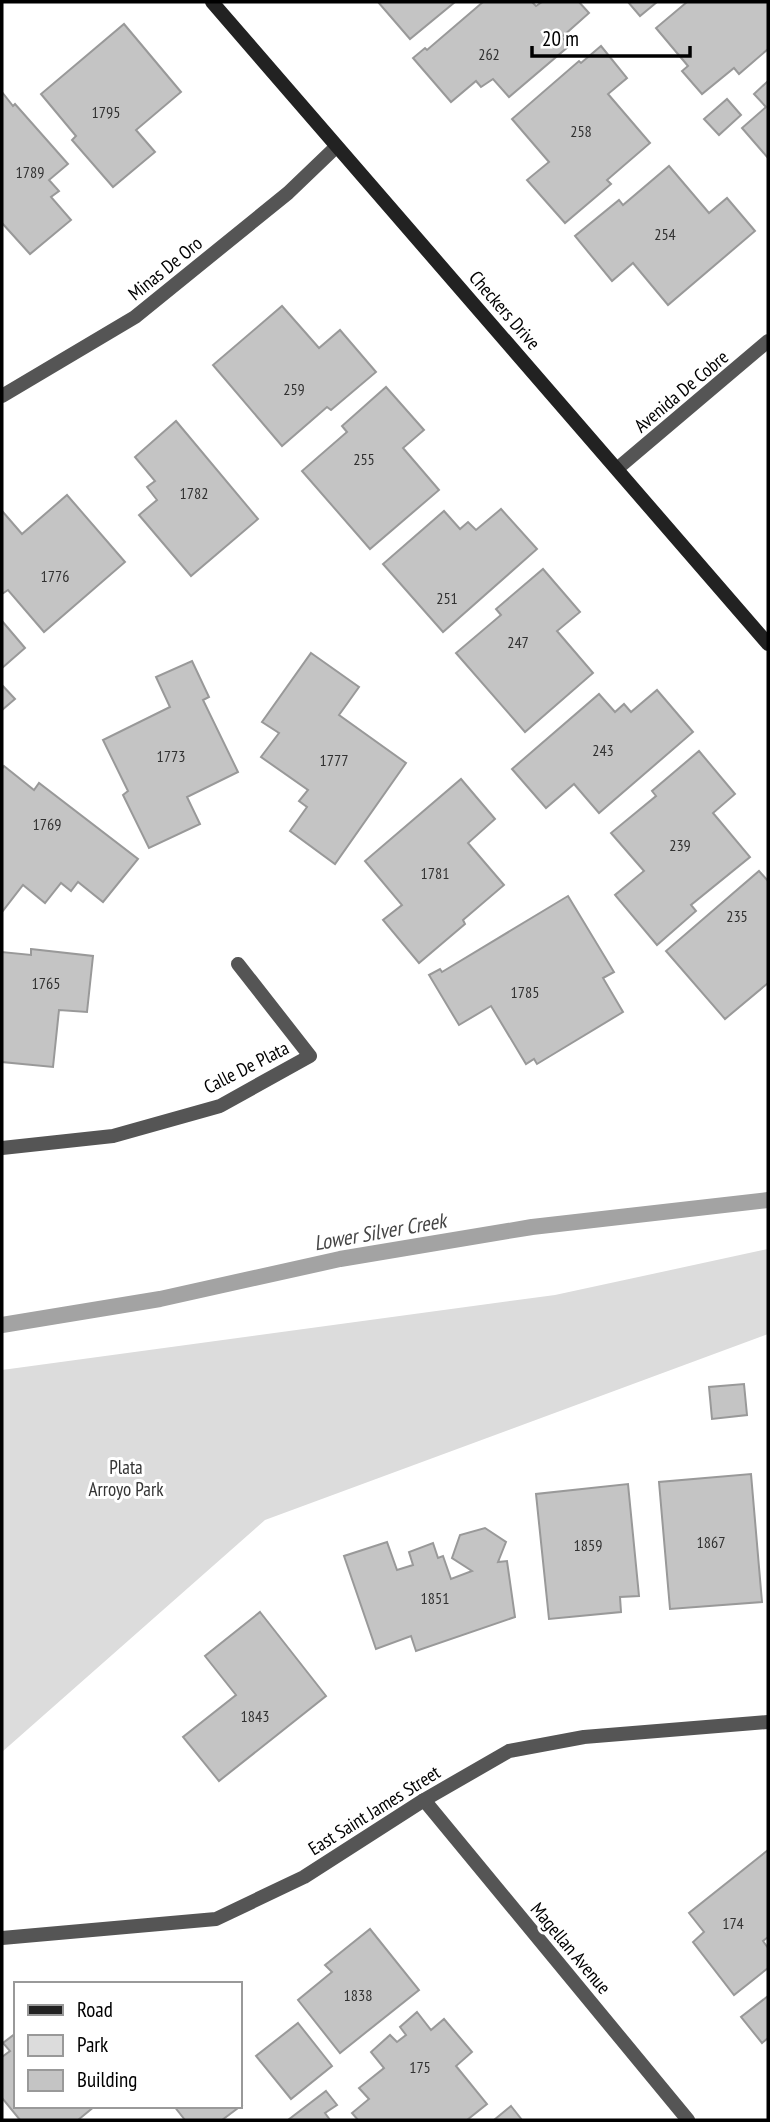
<svg xmlns="http://www.w3.org/2000/svg" width="770" height="2122" viewBox="0 0 770 2122" font-family="'PT Sans Narrow',sans-serif">
  <style>
    .green { fill: #dcdcdc }
    .lines { fill: none; stroke-linecap: round; stroke-linejoin: round }
    .stream { stroke: #a3a3a3; stroke-width: 16 }
    .building { fill: #c4c4c4; stroke: #999; stroke-width: 2 }
    .street { stroke: #555; stroke-width: 14 }
    .secondary { stroke: #222; stroke-width: 14 }
    .labels { text-anchor: middle; stroke-width: 6; stroke-linejoin: round; paint-order: stroke }
    .number-label { font-size: 16px; fill: #313131 }
    .street-label { font-size: 19px; fill: #000; stroke: #fff }
    .park-label { font-size: 19px; fill: #333; stroke: #fff }
    .water-label { font-size: 21px; font-style: italic; fill: #444; stroke: #fff }
  </style>
  <rect width="100%" height="100%" fill="#fff"/>
  <path class="green" d="M 768,1249 L 768,1334 L 265,1520 L 2,1752 L 2,1370 L 555,1295 Z"/>
  <g class="lines">
    <path class="stream" d="M 2,1325 L 160,1299 L 340,1259 L 532,1227 L 768,1200"/>
  </g>
  <g class="building">
    <path d="M 378,2 L 455,2 L 410,39 Z"/>
    <path d="M 483,2 L 532,2 L 536,6 L 542,2 L 579,2 L 589,13 L 562,37 L 569,46 L 509,97 L 493,79 L 481,87 L 476,81 L 451,102 L 413,58 L 425,48 L 427,50 Z"/>
    <path d="M 628,2 L 657,2 L 640,16 Z"/>
    <path d="M 687,2 L 768,2 L 768,49 L 739,74 L 734,68 L 702,94 L 682,71 L 688,66 L 656,28 Z"/>
    <path d="M 124,24 L 181,92 L 136,130 L 155,152 L 113,187 L 72,140 L 76,136 L 41,94 Z"/>
    <path d="M 601,46 L 627,78 L 608,94 L 650,143 L 607,180 L 611,184 L 565,223 L 527,180 L 549,162 L 512,119 L 579,61 L 581,63 Z"/>
    <path d="M 768,81 L 768,158 L 742,128 L 766,107 L 754,94 Z"/>
    <path d="M 2,92 L 13,106 L 15,104 L 68,164 L 49,180 L 59,191 L 51,197 L 71,220 L 30,254 L 2,223 Z"/>
    <path d="M 727,99 L 741,115 L 719,135 L 704,119 Z"/>
    <path d="M 669,166 L 709,213 L 727,198 L 755,231 L 668,305 L 633,263 L 612,281 L 575,236 L 619,200 L 623,205 Z"/>
    <path d="M 282,306 L 319,348 L 340,330 L 376,372 L 331,410 L 327,407 L 282,446 L 213,365 Z"/>
    <path d="M 386,387 L 424,430 L 403,448 L 439,490 L 370,549 L 302,471 L 347,432 L 342,426 Z"/>
    <path d="M 176,421 L 258,519 L 191,576 L 139,515 L 157,500 L 147,487 L 155,481 L 135,457 Z"/>
    <path d="M 67,495 L 125,562 L 44,632 L 8,590 L 2,594 L 2,513 L 3,512 L 22,534 Z"/>
    <path d="M 501,509 L 537,549 L 443,632 L 383,564 L 444,511 L 460,529 L 468,522 L 476,530 Z"/>
    <path d="M 543,569 L 580,612 L 557,631 L 593,673 L 525,732 L 456,653 L 501,615 L 496,609 Z"/>
    <path d="M 2,621 L 25,648 L 2,668 Z"/>
    <path d="M 311,653 L 359,687 L 339,715 L 406,763 L 335,864 L 290,831 L 307,807 L 299,801 L 308,790 L 261,757 L 279,733 L 262,722 Z"/>
    <path d="M 192,661 L 209,697 L 203,700 L 238,772 L 187,797 L 200,824 L 149,848 L 123,795 L 128,791 L 103,740 L 170,707 L 156,677 Z"/>
    <path d="M 2,685 L 15,699 L 2,710 Z"/>
    <path d="M 657,690 L 693,732 L 599,813 L 574,784 L 546,808 L 512,769 L 599,694 L 615,712 L 624,704 L 631,712 Z"/>
    <path d="M 699,751 L 735,794 L 713,813 L 750,857 L 691,905 L 696,911 L 657,945 L 615,895 L 644,871 L 611,833 L 656,796 L 652,791 Z"/>
    <path d="M 4,766 L 34,790 L 39,783 L 138,859 L 103,902 L 78,882 L 71,891 L 61,883 L 45,903 L 23,885 L 2,912 L 2,769 Z"/>
    <path d="M 461,779 L 495,819 L 468,843 L 504,885 L 463,920 L 465,924 L 419,963 L 383,920 L 402,905 L 365,861 Z"/>
    <path d="M 759,871 L 768,881 L 768,983 L 725,1019 L 666,951 Z"/>
    <path d="M 568,896 L 614,972 L 603,978 L 623,1012 L 537,1064 L 534,1059 L 526,1064 L 491,1006 L 459,1025 L 429,975 L 440,969 L 442,972 Z"/>
    <path d="M 31,949 L 93,956 L 87,1012 L 59,1010 L 53,1067 L 2,1062 L 2,952 L 31,955 Z"/>
    <path d="M 744,1384 L 747,1415 L 712,1419 L 709,1387 Z"/>
    <path d="M 751,1474 L 762,1602 L 670,1609 L 659,1482 Z"/>
    <path d="M 628,1484 L 639,1596 L 620,1597 L 621,1612 L 549,1619 L 536,1494 Z"/>
    <path d="M 485,1528 L 506,1542 L 498,1562 L 507,1561 L 515,1617 L 416,1651 L 411,1636 L 376,1649 L 344,1556 L 387,1542 L 397,1570 L 413,1565 L 409,1552 L 433,1543 L 438,1558 L 443,1556 L 451,1579 L 472,1571 L 452,1558 L 460,1535 Z"/>
    <path d="M 260,1612 L 326,1696 L 219,1781 L 183,1737 L 236,1695 L 205,1656 Z"/>
    <path d="M 768,1850 L 768,1937 L 763,1941 L 768,1948 L 768,1968 L 734,1995 L 693,1942 L 704,1932 L 689,1913 Z"/>
    <path d="M 370,1929 L 419,1990 L 340,2053 L 298,2000 L 332,1972 L 325,1965 Z"/>
    <path d="M 768,1996 L 768,2038 L 762,2043 L 741,2017 Z"/>
    <path d="M 417,2012 L 431,2030 L 444,2019 L 472,2052 L 456,2066 L 487,2104 L 467,2120 L 358,2120 L 352,2113 L 369,2099 L 359,2088 L 384,2068 L 371,2052 L 390,2035 L 397,2042 L 406,2035 L 400,2027 Z"/>
    <path d="M 298,2023 L 332,2066 L 291,2099 L 256,2056 Z"/>
    <path d="M 16,2033 L 16,2106 L 95,2106 L 78,2120 L 20,2120 L 2,2098 L 2,2057 L 10,2051 L 3,2043 Z"/>
    <path d="M 326,2091 L 337,2105 L 325,2113 L 330,2120 L 288,2120 Z"/>
    <path d="M 240,2102 L 242,2105 L 222,2120 L 185,2120 L 174,2106 L 240,2106 Z"/>
    <path d="M 511,2106 L 522,2120 L 494,2120 Z"/>
  </g>
  <g class="lines">
    <g class="street">
      <path d="M 2,396 L 135,317 L 288,193 L 336,147"/>
      <path d="M 618,468 L 768,341"/>
      <path d="M 2,1148 L 113,1136 L 220,1106 L 310,1056 L 238,964"/>
      <path d="M 424,1800 L 688,2120"/>
      <path d="M 2,1938 L 216,1919 L 304,1877 L 424,1800 L 509,1751 L 584,1737 L 768,1722"/>
    </g>
    <path class="secondary" d="M 212,2 L 768,644"/>
  </g>
  <g class="labels">
    <g class="number-label">
      <text x="489" y="60">262</text>
      <text x="106" y="118">1795</text>
      <text x="581" y="137">258</text>
      <text x="30" y="178">1789</text>
      <text x="665" y="240">254</text>
      <text x="294" y="395">259</text>
      <text x="364" y="465">255</text>
      <text x="194" y="499">1782</text>
      <text x="55" y="582">1776</text>
      <text x="447" y="604">251</text>
      <text x="518" y="648">247</text>
      <text x="603" y="756">243</text>
      <text x="171" y="762">1773</text>
      <text x="334" y="766">1777</text>
      <text x="47" y="830">1769</text>
      <text x="680" y="851">239</text>
      <text x="435" y="879">1781</text>
      <text x="737" y="922">235</text>
      <text x="46" y="989">1765</text>
      <text x="525" y="998">1785</text>
      <text x="711" y="1548">1867</text>
      <text x="588" y="1551">1859</text>
      <text x="435" y="1604">1851</text>
      <text x="255" y="1722">1843</text>
      <text x="733" y="1929">174</text>
      <text x="358" y="2001">1838</text>
      <text x="420" y="2073">175</text>
    </g>
    <g class="street-label">
      <text transform="translate(165 268) rotate(-39)" y="7">Minas De Oro</text>
      <text transform="translate(505 310) rotate(49)" y="7">Checkers Drive</text>
      <text transform="translate(681 391) rotate(-40)" y="7">Avenida De Cobre</text>
      <text transform="translate(246 1067) rotate(-27)" y="7">Calle De Plata</text>
      <text transform="translate(374 1810) rotate(-32)" y="7">East Saint James Street</text>
      <text transform="translate(571 1948) rotate(50)" y="7">Magellan Avenue</text>
    </g>
    <g class="park-label">
      <text x="126" y="1474">Plata<tspan x="126" dy="22">Arroyo Park</tspan></text>
    </g>
    <g class="water-label">
      <text transform="translate(380 1232) rotate(-10)" y="7">Lower Silver Creek</text>
    </g>
  </g>
  <rect width="770" height="2122" fill="none" stroke="#000000" stroke-width="7"/>
  <rect x="14" y="1982" width="228" height="126" fill="#ffffff" stroke="#999999" stroke-width="2"/>
  <rect x="28" y="2005" width="35" height="10" fill="#222222" stroke="#999999" stroke-width="2"/>
  <text x="77" y="2017" font-size="21" fill="#000000">Road</text>
  <rect x="28" y="2035" width="35" height="21" fill="#dcdcdc" stroke="#999999" stroke-width="2"/>
  <text x="77" y="2052" font-size="21" fill="#000000">Park</text>
  <rect x="28" y="2070" width="35" height="21" fill="#c4c4c4" stroke="#999999" stroke-width="2"/>
  <text x="77" y="2087" font-size="21" fill="#000000">Building</text>
  <path d="M532 46v10h158v-10" fill="none" stroke="#000000" stroke-width="3.5"/>
  <text x="542" y="46" font-size="21" fill="#000000" stroke="#ffffff" stroke-width="5" paint-order="stroke">20 m</text>
</svg>
